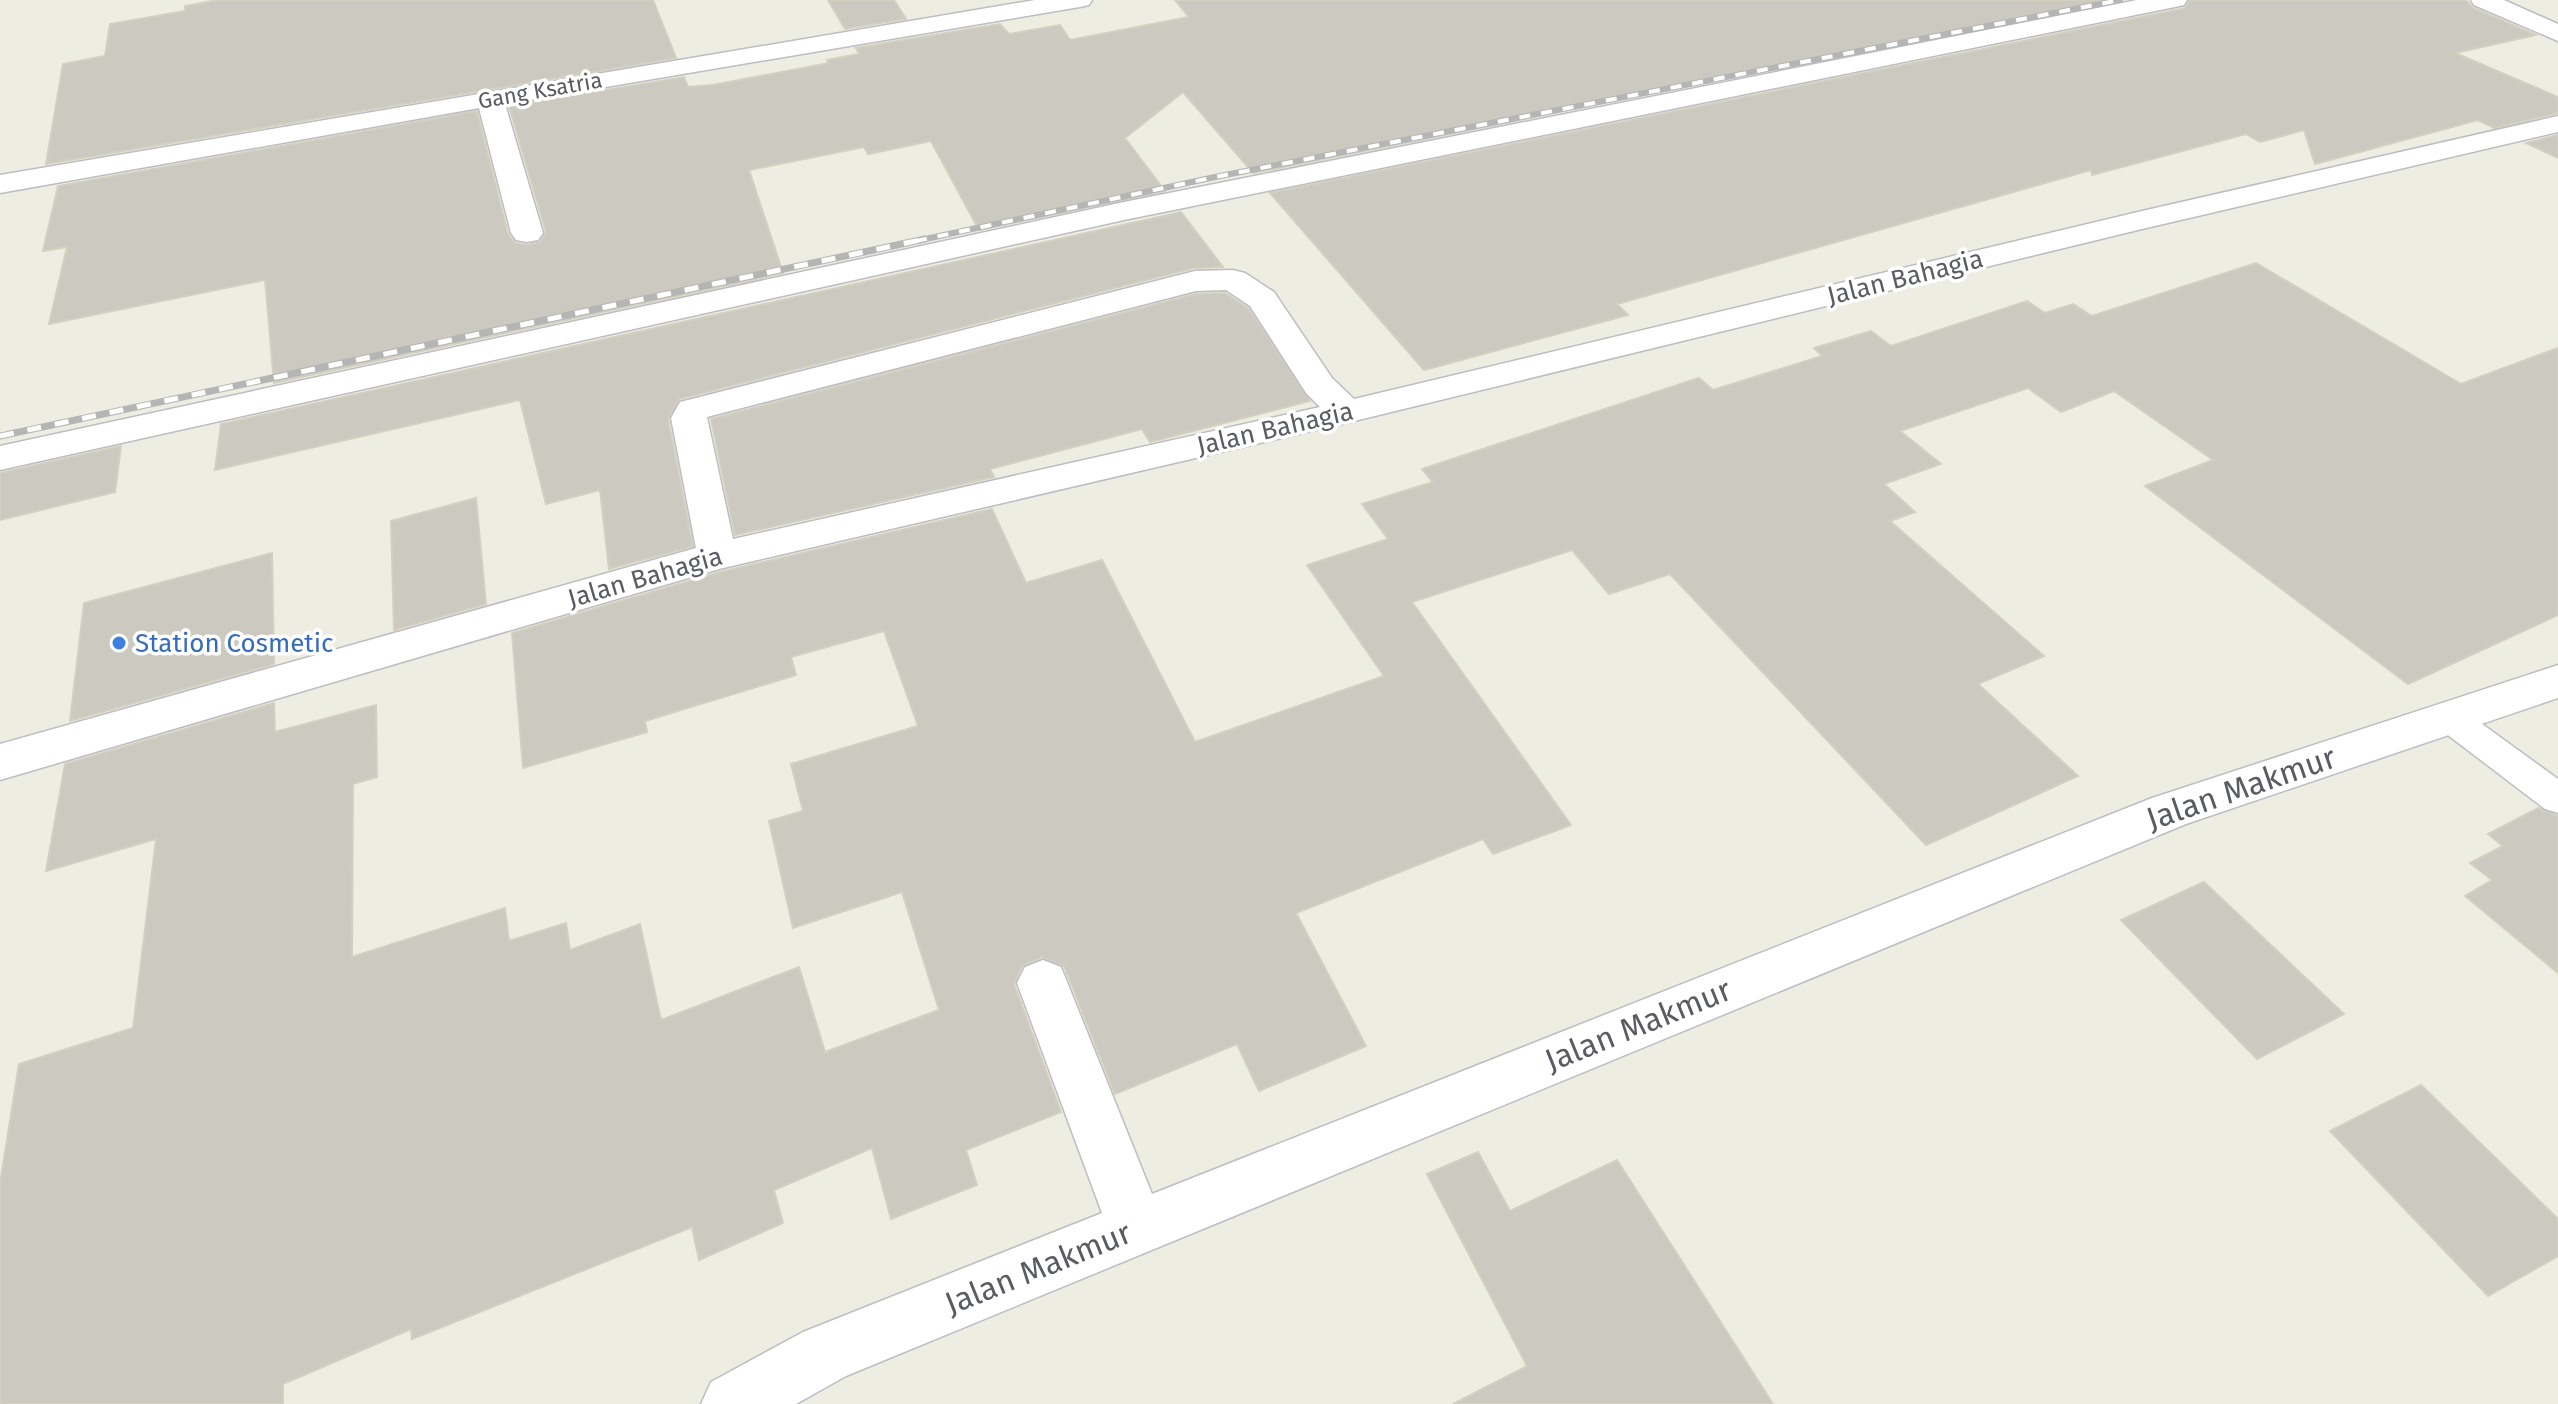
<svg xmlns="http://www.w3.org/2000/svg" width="2558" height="1404" viewBox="0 0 2558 1404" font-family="'Fira Sans',sans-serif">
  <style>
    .building { fill: #cbc9c0; stroke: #d3d0bf; stroke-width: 2 }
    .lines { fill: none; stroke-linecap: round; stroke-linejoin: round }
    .lane-casing { stroke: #bcbdc4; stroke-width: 3 }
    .street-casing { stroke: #bcbdc4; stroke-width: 3 }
    .lane { fill: #fff; fill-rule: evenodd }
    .street { fill: #fff; fill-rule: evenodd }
    .rail-far1-casing { stroke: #b5b5b6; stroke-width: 6 }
    .rail-casing { stroke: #b5b5b6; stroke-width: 7 }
    .rail-far1 { stroke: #fff; stroke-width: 4; stroke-dasharray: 11; stroke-linecap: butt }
    .rail { stroke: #fff; stroke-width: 5; stroke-dasharray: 14; stroke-linecap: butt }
    .shop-dot { fill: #3f7fe0; stroke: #fff; stroke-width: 3 }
    .labels { text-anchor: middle; stroke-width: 7; stroke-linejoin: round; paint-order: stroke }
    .far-street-label { font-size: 22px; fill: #5a5c63; stroke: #fff }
    .street-label { font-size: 26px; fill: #5a5c63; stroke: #fff }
    .shop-label { font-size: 26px; fill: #366cbe; stroke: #fff; text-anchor: start }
    .near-street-label { font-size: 32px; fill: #5a5c63; stroke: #fff }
  </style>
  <rect width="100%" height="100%" fill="#eeede1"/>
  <g class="building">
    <path d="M 218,0 L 653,0 L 676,58 L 46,164 L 63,64 L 105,56 L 110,24 L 185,11 L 185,6 Z"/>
    <path d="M 828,0 L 894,0 L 906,19 L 845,29 Z"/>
    <path d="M 1175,0 L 2122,0 L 1253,173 L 1183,92 L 1125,138 L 1165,191 L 979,230 L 931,141 L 868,154 L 864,147 L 749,170 L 783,273 L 274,383 L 265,280 L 49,324 L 67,247 L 43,251 L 58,186 L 477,111 L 508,234 L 515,243 L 528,245 L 540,242 L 546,232 L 509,106 L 684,77 L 688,87 L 713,85 L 829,63 L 827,60 L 859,54 L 856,48 L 1000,24 L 1009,34 L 1060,25 L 1070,40 L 1189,17 Z"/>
    <path d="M 2190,0 L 2466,0 L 2473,8 L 2536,35 L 2455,53 L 2558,97 L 2558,113 L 2494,128 L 2478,120 L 2315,164 L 2304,130 L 2260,142 L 2246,134 L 2092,175 L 2091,170 L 1617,304 L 1628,315 L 1424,370 L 1270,193 L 2176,10 L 2185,8 Z"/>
    <path d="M 2558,135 L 2558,158 L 2526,143 Z"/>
    <path d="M 1181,212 L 1223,267 L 1194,268 L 679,399 L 668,419 L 693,546 L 609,569 L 600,490 L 546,504 L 520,400 L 215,470 L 221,424 Z"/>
    <path d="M 2256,263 L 2461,384 L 2558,348 L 2558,615 L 2408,684 L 2145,486 L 2213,460 L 2114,391 L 2061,412 L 2028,388 L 1900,431 L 1941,464 L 1884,484 L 1915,512 L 1890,521 L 2044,656 L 1978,684 L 2078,776 L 1926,845 L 1670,574 L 1609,594 L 1572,550 L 1412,602 L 1571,825 L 1493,854 L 1483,839 L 1296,913 L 1366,1046 L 1259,1091 L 1237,1044 L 1115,1094 L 1064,966 L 1042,957 L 1022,966 L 1014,984 L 1061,1112 L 966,1150 L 977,1185 L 891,1219 L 872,1148 L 774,1190 L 783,1223 L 699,1260 L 692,1227 L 412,1339 L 411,1329 L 283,1384 L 283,1404 L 0,1404 L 0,1184 L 19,1064 L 133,1028 L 156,839 L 46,871 L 65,764 L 274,703 L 275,732 L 376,705 L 377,777 L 353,784 L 352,957 L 505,908 L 509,941 L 566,923 L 570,950 L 640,924 L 661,1020 L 799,967 L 825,1052 L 939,1010 L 902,892 L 793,928 L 769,821 L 803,811 L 791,764 L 918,726 L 884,631 L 791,657 L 796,675 L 645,721 L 647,732 L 523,768 L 512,633 L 720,572 L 992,509 L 1026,583 L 1102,560 L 1195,742 L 1384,676 L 1307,565 L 1388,539 L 1362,504 L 1433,482 L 1422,469 L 1699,378 L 1713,390 L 1822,356 L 1814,348 L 1871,331 L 1891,346 L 2027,301 L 2045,313 L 2073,304 L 2092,316 Z"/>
    <path d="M 1225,293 L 1248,308 L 1310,401 L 1150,442 L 1142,429 L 990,469 L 994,477 L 735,535 L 711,419 L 1196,294 Z"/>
    <path d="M 121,446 L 115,492 L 0,520 L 0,473 Z"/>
    <path d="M 476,498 L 486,604 L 394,630 L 391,521 Z"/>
    <path d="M 272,553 L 274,664 L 70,721 L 84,603 Z"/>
    <path d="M 2538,808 L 2558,816 L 2558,973 L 2465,896 L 2492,880 L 2470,863 L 2503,846 L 2488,834 Z"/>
    <path d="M 2204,882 L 2344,1014 L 2257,1059 L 2121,920 Z"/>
    <path d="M 2421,1085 L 2558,1219 L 2558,1256 L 2488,1296 L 2330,1131 Z"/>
    <path d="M 1478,1152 L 1510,1211 L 1617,1160 L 1773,1404 L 1453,1404 L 1527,1366 L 1427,1174 Z"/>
  </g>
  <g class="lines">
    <g class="lane-casing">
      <path id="lane" d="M 2448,704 L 2460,708 L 2558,779 L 2558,813 L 2545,809 L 2436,726 L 2431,717 L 2436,708 Z"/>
    </g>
    <g class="street-casing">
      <g id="street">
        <path d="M 1035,0 L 1092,0 L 1089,5 L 1080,7 L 505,104 L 543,233 L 538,240 L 527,242 L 516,240 L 511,233 L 479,108 L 0,193 L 0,175 Z"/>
        <path d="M 2137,0 L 2187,0 L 2184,5 L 2175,7 L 1124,220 L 0,470 L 0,446 L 1124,202 Z"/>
        <path d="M 2471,0 L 2504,0 L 2558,24 L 2558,41 L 2474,5 Z"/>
        <path d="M 2558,116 L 2558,132 L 2142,229 L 1346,423 L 719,569 L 0,780 L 0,744 L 696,548 L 671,418 L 680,402 L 1195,271 L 1233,270 L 1245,273 L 1274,292 L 1332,378 L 1354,399 L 2142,211 ZM 1226,290 L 1250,306 L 1306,393 L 1320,407 L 733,539 L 707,417 L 1196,291 Z"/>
        <path d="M 2558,665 L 2558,698 L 2186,824 L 846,1376 L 796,1404 L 701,1404 L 711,1382 L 803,1332 L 1102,1213 L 1017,983 L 1025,967 L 1043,960 L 1061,967 L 1152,1194 L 2152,798 Z"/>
      </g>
    </g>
    <use href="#lane" class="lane"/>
    <use href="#street" class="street"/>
    <g class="rail-far1-casing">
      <path id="rail-far1" d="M 916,241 L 1215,177 L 2120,0"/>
    </g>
    <g class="rail-casing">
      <path id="rail" d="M 0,436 L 925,239"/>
    </g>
    <use href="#rail-far1" class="rail-far1"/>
    <use href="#rail" class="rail"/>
  </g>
  <circle class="shop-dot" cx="119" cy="643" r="8"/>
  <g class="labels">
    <g class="far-street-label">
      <text transform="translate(540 90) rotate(-10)" y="8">Gang Ksatria</text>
    </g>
    <g class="street-label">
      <text transform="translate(1905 277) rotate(-14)" y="9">Jalan Bahagia</text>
      <text transform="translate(1275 428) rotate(-13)" y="9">Jalan Bahagia</text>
      <text transform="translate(645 577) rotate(-16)" y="9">Jalan Bahagia</text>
    </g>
    <g class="shop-label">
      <text x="135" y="652">Station Cosmetic</text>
    </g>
    <g class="near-street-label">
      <text transform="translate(2241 788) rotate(-19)" y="11">Jalan Makmur</text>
      <text transform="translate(1638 1025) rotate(-22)" y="11">Jalan Makmur</text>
      <text transform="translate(1038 1268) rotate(-22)" y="11">Jalan Makmur</text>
    </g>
  </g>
</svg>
